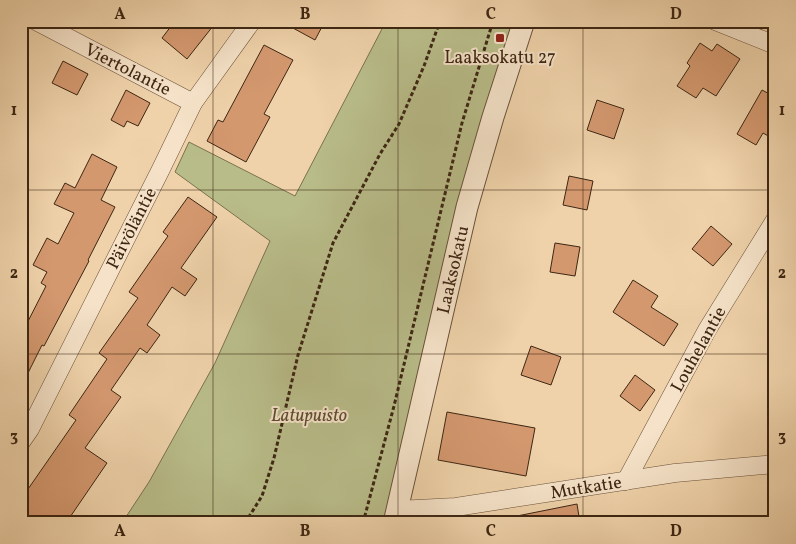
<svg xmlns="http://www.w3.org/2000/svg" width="796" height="544" viewBox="0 0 796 544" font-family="Vollkorn,serif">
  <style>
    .green { fill: #b8bc89; stroke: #7a714e }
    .building { fill: #d4986f; stroke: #3d2613 }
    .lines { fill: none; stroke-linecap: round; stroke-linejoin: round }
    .minor-casing { stroke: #6a5139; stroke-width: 19 }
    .tertiary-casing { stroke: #6a5139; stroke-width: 23 }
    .path { stroke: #3d2613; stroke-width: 3; stroke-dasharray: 4 2.5; stroke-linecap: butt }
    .minor { stroke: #f5e2c8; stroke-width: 18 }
    .tertiary { stroke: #f5e2c8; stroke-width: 21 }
    .grid { fill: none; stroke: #3d2613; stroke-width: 1; stroke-opacity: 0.55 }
    .poi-dot { fill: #8f2418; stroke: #f5e2c8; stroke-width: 2 }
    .labels { text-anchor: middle; stroke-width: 4; stroke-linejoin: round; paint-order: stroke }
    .poi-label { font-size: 18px; fill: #3d2613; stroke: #f5e2c8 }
    .street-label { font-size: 18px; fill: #3d2613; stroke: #f5e2c8 }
    .park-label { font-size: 18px; font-style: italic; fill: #5c4c30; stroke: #f5e2c8 }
    .neatline { fill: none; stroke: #3d2613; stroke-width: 2 }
    .grid-label { font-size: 16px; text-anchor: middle; font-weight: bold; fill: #3d2613 }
  </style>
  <rect width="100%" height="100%" fill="#efd2aa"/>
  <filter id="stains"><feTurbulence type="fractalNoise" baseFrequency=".004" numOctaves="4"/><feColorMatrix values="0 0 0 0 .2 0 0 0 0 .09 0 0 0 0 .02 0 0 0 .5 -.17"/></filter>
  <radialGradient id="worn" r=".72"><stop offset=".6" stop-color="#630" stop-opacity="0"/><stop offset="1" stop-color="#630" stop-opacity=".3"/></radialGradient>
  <path class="green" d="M 385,21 L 524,21 L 394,523 L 122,523 L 149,482 L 215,363 L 270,241 L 175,172 L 189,142 L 295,196 L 383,27 Z"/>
  <g class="building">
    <path d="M 175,21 L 217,21 L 187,59 L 162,38 Z"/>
    <path d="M 280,21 L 325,21 L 315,40 Z"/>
    <path d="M 700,43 L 712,51 L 717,44 L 740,59 L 716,96 L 703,88 L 696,98 L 677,86 L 690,66 L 687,63 Z"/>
    <path d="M 264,45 L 293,60 L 264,114 L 270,117 L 246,162 L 207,141 L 218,120 L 223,122 Z"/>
    <path d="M 63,61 L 88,74 L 77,95 L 52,83 Z"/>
    <path d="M 126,90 L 150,103 L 138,126 L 127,121 L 124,127 L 111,120 Z"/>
    <path d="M 762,90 L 775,97 L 775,129 L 770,137 L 763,133 L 756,145 L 737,134 Z"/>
    <path d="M 597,100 L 624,109 L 614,139 L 587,130 Z"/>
    <path d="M 92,154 L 117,167 L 101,200 L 115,207 L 88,260 L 89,261 L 44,346 L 42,345 L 21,387 L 21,335 L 46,286 L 41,283 L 47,272 L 33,265 L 47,238 L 58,244 L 74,213 L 54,204 L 65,183 L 75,188 Z"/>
    <path d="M 569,176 L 593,181 L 587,210 L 563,205 Z"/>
    <path d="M 188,197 L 217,217 L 181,268 L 197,279 L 185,296 L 172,287 L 147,325 L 160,335 L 147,353 L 140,348 L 111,390 L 121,397 L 85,448 L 107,463 L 66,523 L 21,523 L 21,489 L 26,492 L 76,420 L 69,415 L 107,359 L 99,353 L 138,298 L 129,292 L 168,236 L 163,232 Z"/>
    <path d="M 711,226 L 732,244 L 713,266 L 692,249 Z"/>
    <path d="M 555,243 L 580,247 L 575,276 L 550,272 Z"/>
    <path d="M 633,280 L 658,296 L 651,307 L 678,324 L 664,346 L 613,312 Z"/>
    <path d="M 531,346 L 561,357 L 551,385 L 521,375 Z"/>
    <path d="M 635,375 L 655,390 L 640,411 L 620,396 Z"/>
    <path d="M 447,412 L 535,428 L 526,476 L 438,460 Z"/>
    <path d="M 577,504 L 580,523 L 518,523 L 517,516 Z"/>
  </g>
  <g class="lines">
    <g class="minor-casing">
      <g id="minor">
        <path d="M 36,21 L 193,103"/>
        <path d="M 715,21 L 775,45"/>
        <path d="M 21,442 L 30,429 L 161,169 L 193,103 L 252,21"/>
        <path d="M 626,481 L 707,330 L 775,220"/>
        <path d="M 397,510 L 456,507 L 675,473 L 775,464"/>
      </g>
    </g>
    <g class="tertiary-casing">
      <g id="tertiary">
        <path id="s1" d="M 394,523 L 467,207 L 493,117 L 524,21"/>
      </g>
    </g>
    <g class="path">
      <path d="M 245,523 L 262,496 L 274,458 L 298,355 L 333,243 L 380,154 L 399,124 L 424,66 L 440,21"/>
      <path d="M 363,523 L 394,406 L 462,123 L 493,21"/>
    </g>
    <use href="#minor" class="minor"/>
    <use href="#tertiary" class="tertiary"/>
  </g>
  <path class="grid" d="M 213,21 L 213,523M 398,21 L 398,523M 583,21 L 583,523M 21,190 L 775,190M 21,354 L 775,354"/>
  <rect class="poi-dot" x="495" y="33" width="10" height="10" rx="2.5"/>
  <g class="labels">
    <g class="poi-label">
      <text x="500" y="63">Laaksokatu 27</text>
    </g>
    <g class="street-label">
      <text transform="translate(128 69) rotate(27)" y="6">Viertolantie</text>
      <text transform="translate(131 228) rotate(-63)" y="6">Päivöläntie</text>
      <text dy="6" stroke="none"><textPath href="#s1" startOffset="260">Laaksokatu</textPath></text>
      <text transform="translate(698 349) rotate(-61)" y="6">Louhelantie</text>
      <text transform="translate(586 487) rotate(-9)" y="6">Mutkatie</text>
    </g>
    <g class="park-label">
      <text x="309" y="421">Latupuisto</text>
    </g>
  </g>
  <rect width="796" height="544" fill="none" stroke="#efd2aa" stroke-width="55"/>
  <rect x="28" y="28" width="740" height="488" class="neatline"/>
  <g class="grid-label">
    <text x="120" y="19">A</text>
    <text x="305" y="19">B</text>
    <text x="491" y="19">C</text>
    <text x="676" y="19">D</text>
    <text x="14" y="115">1</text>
    <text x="782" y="115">1</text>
    <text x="14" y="278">2</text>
    <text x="782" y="278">2</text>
    <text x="14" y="441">3</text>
    <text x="782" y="441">3</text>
    <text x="120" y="536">A</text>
    <text x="305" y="536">B</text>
    <text x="491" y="536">C</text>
    <text x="676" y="536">D</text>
  </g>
  <rect width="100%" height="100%" filter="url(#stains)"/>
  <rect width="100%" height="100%" fill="url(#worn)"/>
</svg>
